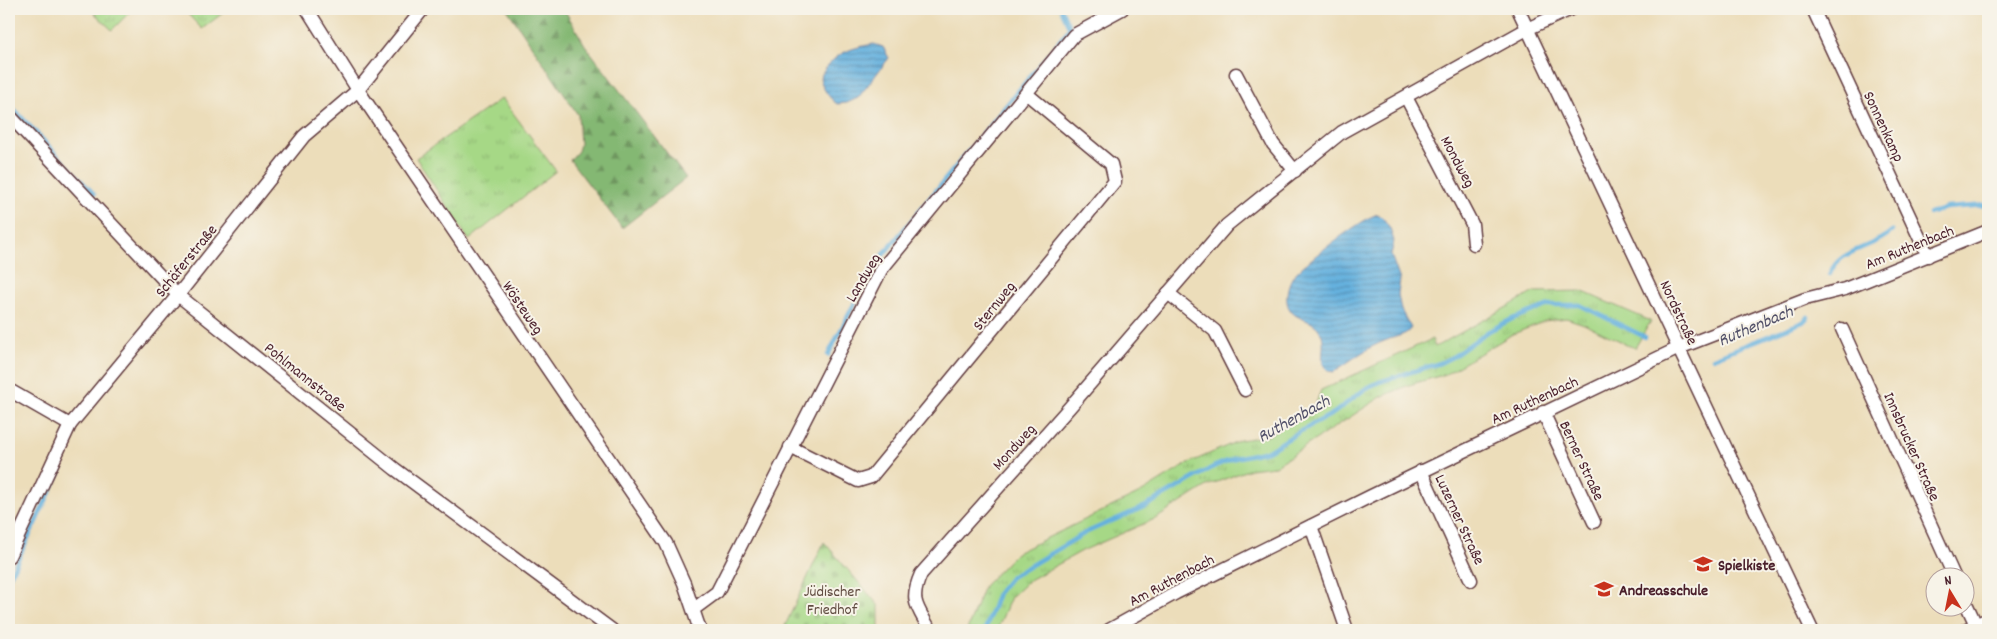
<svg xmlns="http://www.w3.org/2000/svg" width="1997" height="639" viewBox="0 0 1997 639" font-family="Dekko,sans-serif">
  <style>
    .grass { fill: url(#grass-tufts); stroke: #787c58 }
    .forest { fill: url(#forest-firs); stroke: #676c4f }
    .cemetery { fill: url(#cemetery-stones); stroke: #787c58 }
    .water { fill: url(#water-rules); stroke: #586884 }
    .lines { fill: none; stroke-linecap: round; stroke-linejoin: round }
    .stream { stroke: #65b1de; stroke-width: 4.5 }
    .street-casing { stroke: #623c40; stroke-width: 15 }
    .street { stroke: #fff; stroke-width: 12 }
    .labels { text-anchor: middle; stroke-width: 4; stroke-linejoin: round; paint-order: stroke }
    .street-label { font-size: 16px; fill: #4a1f2b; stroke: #f7f3e8 }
    .poi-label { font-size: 16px; font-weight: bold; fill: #4a1f2b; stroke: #f7f3e8; text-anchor: start }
    .park-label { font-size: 16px; fill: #614d42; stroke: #f7f3e8 }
    .water-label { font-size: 18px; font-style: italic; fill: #53526a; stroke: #f7f3e8 }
  </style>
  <defs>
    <pattern id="grass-tufts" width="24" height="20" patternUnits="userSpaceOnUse" patternTransform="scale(1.25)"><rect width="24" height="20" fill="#a6d886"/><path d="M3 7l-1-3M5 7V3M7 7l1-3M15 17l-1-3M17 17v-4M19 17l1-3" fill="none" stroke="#90b974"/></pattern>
    <pattern id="forest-firs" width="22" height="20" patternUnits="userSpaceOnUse" patternTransform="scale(1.25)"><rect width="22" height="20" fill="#84b873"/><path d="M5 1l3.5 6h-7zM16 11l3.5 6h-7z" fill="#6e955f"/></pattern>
    <pattern id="cemetery-stones" width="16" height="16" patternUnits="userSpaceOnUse" patternTransform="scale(1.25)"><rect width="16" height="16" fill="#a6d886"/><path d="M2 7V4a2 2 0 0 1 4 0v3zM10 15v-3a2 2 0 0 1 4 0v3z" fill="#90b974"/></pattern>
    <pattern id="water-rules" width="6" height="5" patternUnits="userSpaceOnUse" patternTransform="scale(1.25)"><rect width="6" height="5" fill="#65b1de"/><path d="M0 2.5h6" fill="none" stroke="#558fb4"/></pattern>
  </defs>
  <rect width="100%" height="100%" fill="#f7f3e8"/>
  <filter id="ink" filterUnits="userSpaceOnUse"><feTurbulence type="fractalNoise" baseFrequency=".02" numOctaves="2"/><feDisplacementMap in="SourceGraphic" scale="10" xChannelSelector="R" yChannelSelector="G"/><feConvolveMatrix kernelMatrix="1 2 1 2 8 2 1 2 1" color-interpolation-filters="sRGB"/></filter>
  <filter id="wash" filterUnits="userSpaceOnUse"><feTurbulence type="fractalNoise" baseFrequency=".0096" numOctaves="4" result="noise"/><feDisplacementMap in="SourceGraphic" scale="20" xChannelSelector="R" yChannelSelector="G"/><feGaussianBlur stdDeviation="1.12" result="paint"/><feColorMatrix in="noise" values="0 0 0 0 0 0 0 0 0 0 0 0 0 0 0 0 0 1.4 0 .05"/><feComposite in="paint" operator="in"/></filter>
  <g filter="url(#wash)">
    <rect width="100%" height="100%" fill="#ecddba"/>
    <g class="grass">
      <path d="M 90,9 L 133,9 L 112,30 Z"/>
      <path d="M 183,9 L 228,9 L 202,29 Z"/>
      <path d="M 502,98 L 556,171 L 469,240 L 416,158 Z"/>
      <path d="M 1581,291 L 1651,321 L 1635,348 L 1584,324 L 1566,318 L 1545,321 L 1511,335 L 1446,374 L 1409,385 L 1381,397 L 1275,466 L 1250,469 L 1207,486 L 1157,518 L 1082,551 L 1028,581 L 1011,597 L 997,630 L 967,630 L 984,586 L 1016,553 L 1142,492 L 1189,463 L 1240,440 L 1268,436 L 1315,405 L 1321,390 L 1432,339 L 1435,347 L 1534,292 Z"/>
    </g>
    <path class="forest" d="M 507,9 L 564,9 L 585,45 L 686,178 L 622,228 L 570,160 L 578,151 L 580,144 L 578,115 Z"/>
    <path class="cemetery" d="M 824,542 L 879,606 L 879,630 L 783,630 Z"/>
    <g class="water">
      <path d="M 874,44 L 883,47 L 889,58 L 858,98 L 847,103 L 837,104 C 828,97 823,89 820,78 C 832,54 849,48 874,44 Z"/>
      <path d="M 1378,214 L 1383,218 L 1390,228 L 1394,241 L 1391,255 L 1400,280 L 1398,294 L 1401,310 L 1411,328 C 1406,336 1396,336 1387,340 C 1367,347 1351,361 1333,372 C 1314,367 1328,347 1321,333 C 1314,317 1296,322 1289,308 C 1284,300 1288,282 1294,275 C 1304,263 1364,217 1378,214 Z"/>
    </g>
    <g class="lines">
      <g class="stream">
        <path d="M 9,104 L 94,194"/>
        <path d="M 1929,214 L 1946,208 L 1988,205"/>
        <path d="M 1830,274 C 1838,249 1873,249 1892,231"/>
        <path d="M 828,355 L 873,267 L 1070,28 L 1061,9"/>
        <path d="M 1713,358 L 1803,322 L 1808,317"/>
        <path d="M 9,578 L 61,469"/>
        <path d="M 985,630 L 998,593 L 1011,577 L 1085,533 L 1146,506 L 1215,466 L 1235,458 L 1268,451 L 1299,432 L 1334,413 L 1365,389 L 1379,382 L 1440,363 L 1454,356 L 1487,332 L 1512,319 L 1549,305 L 1580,305 L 1645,337"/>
      </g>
    </g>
  </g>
  <g filter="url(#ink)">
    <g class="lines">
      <g class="street-casing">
        <g id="street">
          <path d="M 307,9 L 358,90 L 666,543 L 684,583 L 700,630"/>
          <path d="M 1518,9 L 1812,630"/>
          <path d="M 1813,9 L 1928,256"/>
          <path d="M 1236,74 L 1273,144 L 1295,171"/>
          <path d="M 1406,97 L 1472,224 L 1474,244"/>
          <path d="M 9,115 L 178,295 L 395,469 L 612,630"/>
          <path d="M 1168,293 L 1215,331 L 1245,390"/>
          <path d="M 1842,329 L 1954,576"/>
          <path d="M 9,390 L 70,425"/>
          <path d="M 1543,412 L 1594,522"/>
          <path d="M 790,447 L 858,481 L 871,477 L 1115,181 L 1111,164 L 1027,94"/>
          <path d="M 1421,471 L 1471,580"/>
          <path d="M 1311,526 L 1347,630"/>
          <path d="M 9,556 L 70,425 L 178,295 L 304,136 L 358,90 L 423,9"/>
          <path d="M 1964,599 L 1976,625"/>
          <path d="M 694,609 L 717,592 L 881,270 L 1074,35 L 1122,9"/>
          <path d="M 930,630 C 917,606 909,601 921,574 L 1069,408 L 1227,225 L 1342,132 L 1527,29 L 1571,9"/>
          <path d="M 1109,630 L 1176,593 L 1371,496 L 1679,348 L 1805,299 L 1845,289 L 1988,231"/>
          <path d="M 1965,630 L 1988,619"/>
        </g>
      </g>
      <use href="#street" class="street"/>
    </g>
  </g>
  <defs>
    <g id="school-bare" transform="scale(1.5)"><path d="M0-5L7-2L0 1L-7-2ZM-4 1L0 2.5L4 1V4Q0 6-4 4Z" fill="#c8321e" stroke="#f7f3e8" stroke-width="2.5" paint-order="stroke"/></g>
  </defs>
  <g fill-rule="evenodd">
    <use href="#school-bare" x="1703" y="564"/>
    <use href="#school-bare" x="1604" y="589"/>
  </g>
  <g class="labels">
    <g class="street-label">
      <text transform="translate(1885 126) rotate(65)" y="6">Sonnenkamp</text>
      <text transform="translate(1459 161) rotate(62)" y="6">Mondweg</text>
      <text transform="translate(1909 246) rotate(-22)" y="6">Am Ruthenbach</text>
      <text transform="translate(185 260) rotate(-51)" y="6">Schäferstraße</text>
      <text transform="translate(862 277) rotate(-59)" y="6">Landweg</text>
      <text transform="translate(993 305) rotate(-51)" y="6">Sternweg</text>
      <text transform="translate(524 307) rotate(56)" y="6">Wösteweg</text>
      <text transform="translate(1680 312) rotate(65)" y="6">Nordstraße</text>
      <text transform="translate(306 376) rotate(39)" y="6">Pohlmannstraße</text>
      <text transform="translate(1534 399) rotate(-25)" y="6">Am Ruthenbach</text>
      <text transform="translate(1013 446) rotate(-48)" y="6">Mondweg</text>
      <text transform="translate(1913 446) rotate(66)" y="6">Innsbrucker Straße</text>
      <text transform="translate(1583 460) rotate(65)" y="6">Berner Straße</text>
      <text transform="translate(1461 519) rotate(65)" y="6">Luzerner Straße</text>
      <text transform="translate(1171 579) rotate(-28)" y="6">Am Ruthenbach</text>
    </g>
    <g class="poi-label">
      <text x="1718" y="570">Spielkiste</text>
      <text x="1619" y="595">Andreasschule</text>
    </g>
    <g class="park-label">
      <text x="832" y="596">Jüdischer<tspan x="832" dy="18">Friedhof</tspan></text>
    </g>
    <g class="water-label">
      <text transform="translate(1755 325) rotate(-23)" y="6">Ruthenbach</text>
      <text transform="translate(1293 418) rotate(-29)" y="6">Ruthenbach</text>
    </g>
  </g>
  <rect width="1997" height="639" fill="none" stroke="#f7f3e8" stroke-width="30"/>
  <g transform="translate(1950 592) rotate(350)"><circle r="24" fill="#f7f3e8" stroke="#b29e9c"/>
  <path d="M0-4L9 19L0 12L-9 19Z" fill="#c8321e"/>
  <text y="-8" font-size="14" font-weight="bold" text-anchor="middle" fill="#4a1f2b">N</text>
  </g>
</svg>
